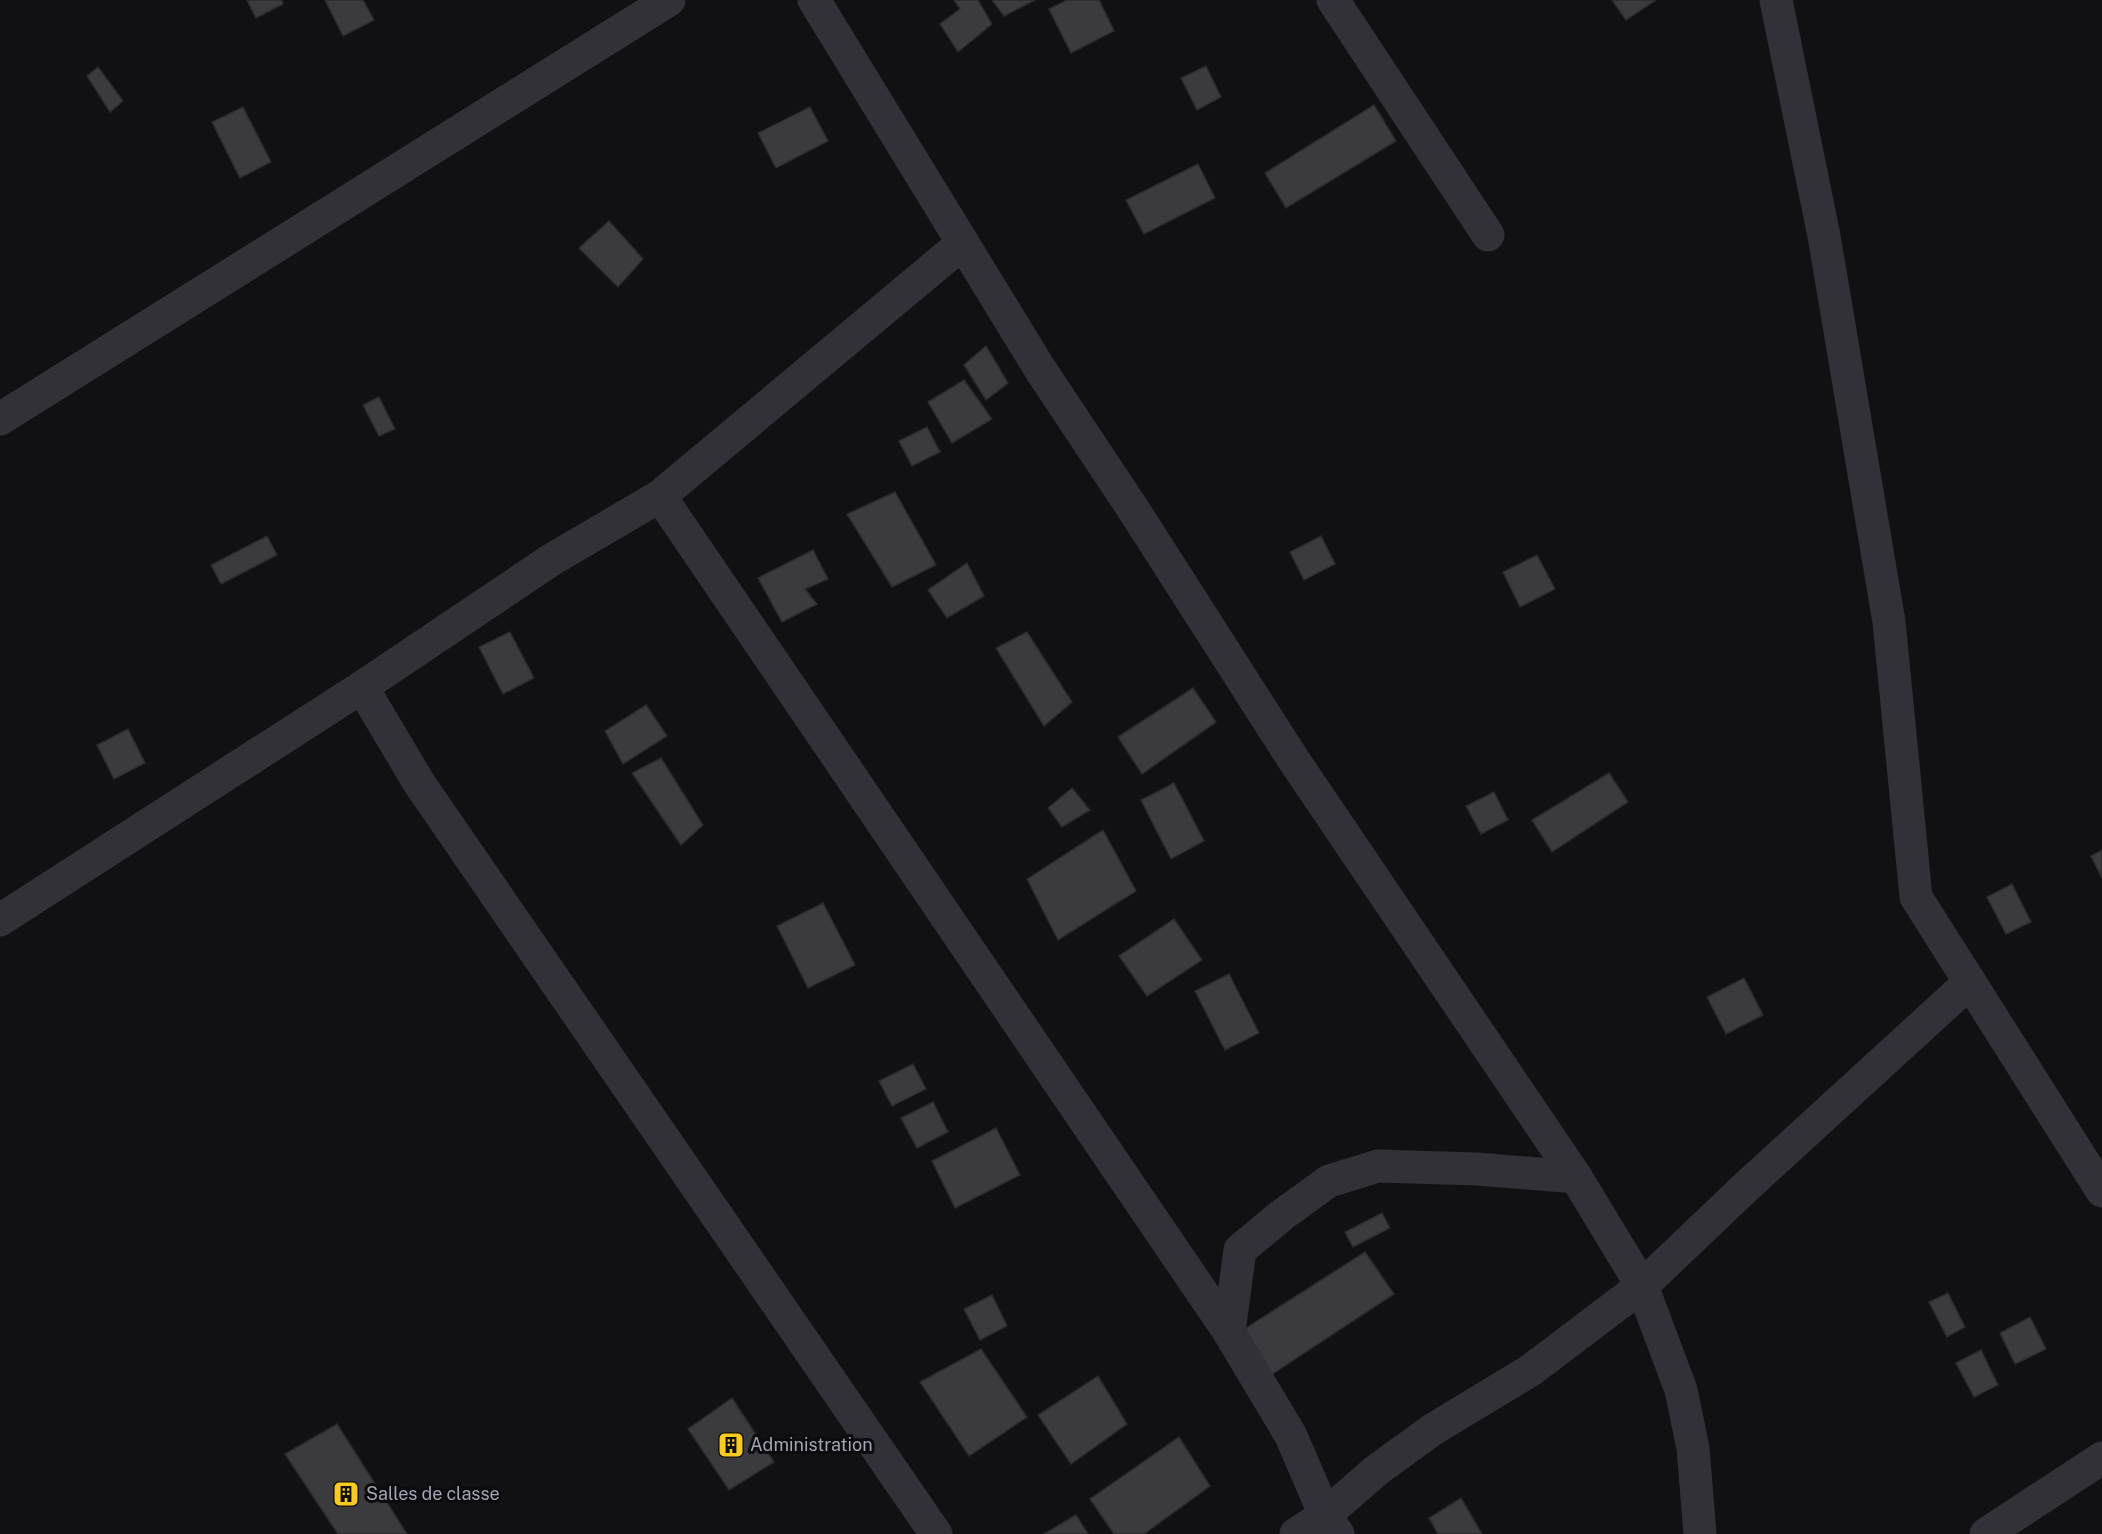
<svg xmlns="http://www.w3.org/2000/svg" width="2102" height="1534" viewBox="0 0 2102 1534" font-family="'Public Sans',sans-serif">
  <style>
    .building { fill: #3a3a3f; stroke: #2b2a2e; stroke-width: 1.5 }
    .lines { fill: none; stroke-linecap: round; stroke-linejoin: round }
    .minor { stroke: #313137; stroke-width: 33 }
    .labels { text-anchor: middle; stroke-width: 6; stroke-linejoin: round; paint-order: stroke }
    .poi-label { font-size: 18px; fill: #a1a4b3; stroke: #0c0b0d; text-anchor: start }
  </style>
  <rect width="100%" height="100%" fill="#111012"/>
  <g class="building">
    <path d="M 247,0 L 282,0 L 283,4 L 256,18 Z"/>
    <path d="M 325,0 L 363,0 L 374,20 L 343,36 Z"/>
    <path d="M 954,0 L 978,0 L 992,24 L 958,52 L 940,24 L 960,9 Z"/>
    <path d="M 992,0 L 1035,0 L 1004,16 Z"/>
    <path d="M 1067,0 L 1099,0 L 1114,31 L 1071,53 L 1049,9 Z"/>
    <path d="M 1612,0 L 1656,0 L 1626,20 Z"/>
    <path d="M 1206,66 L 1221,97 L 1197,110 L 1181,78 Z"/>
    <path d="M 98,67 L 123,101 L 110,112 L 87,76 Z"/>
    <path d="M 1374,105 L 1396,141 L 1286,208 L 1265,173 Z"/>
    <path d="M 243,107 L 271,162 L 240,178 L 212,122 Z"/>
    <path d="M 810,107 L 828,141 L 776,168 L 758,133 Z"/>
    <path d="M 1198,164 L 1215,198 L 1144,234 L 1126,200 Z"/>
    <path d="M 609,221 L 643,259 L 618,287 L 579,248 Z"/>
    <path d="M 986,346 L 1008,383 L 986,400 L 964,365 Z"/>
    <path d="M 964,380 L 992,419 L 952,443 L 928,402 Z"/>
    <path d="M 379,397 L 395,429 L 379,436 L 363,405 Z"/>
    <path d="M 927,427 L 940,452 L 912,466 L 899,441 Z"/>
    <path d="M 895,492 L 936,565 L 892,587 L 847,514 Z"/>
    <path d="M 267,536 L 277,555 L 221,584 L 211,565 Z"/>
    <path d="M 1321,536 L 1335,564 L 1304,580 L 1290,552 Z"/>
    <path d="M 813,550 L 828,579 L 805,589 L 817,604 L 782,622 L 758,578 Z"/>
    <path d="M 1537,555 L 1555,589 L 1520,607 L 1503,572 Z"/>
    <path d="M 967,563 L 984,596 L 947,618 L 928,590 Z"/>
    <path d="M 510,632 L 534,678 L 503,694 L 479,647 Z"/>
    <path d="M 1027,632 L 1072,702 L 1044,726 L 996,648 Z"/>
    <path d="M 1193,688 L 1216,722 L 1142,774 L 1118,737 Z"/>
    <path d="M 646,705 L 667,736 L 623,764 L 605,731 Z"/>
    <path d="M 128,729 L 145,763 L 114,779 L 97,745 Z"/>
    <path d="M 661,758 L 703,825 L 681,845 L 632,773 Z"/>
    <path d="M 1609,773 L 1628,802 L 1552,852 L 1532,820 Z"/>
    <path d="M 1174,783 L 1204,841 L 1171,859 L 1141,800 Z"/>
    <path d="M 1072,788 L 1090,810 L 1062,827 L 1048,808 Z"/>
    <path d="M 1494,792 L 1508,820 L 1481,834 L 1466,806 Z"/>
    <path d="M 1103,830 L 1136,891 L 1058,940 L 1027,879 Z"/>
    <path d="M 2102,850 L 2102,878 L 2091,856 Z"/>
    <path d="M 2012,884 L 2031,922 L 2006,934 L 1987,897 Z"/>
    <path d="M 823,903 L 855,965 L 808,988 L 777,926 Z"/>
    <path d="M 1174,919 L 1202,960 L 1147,996 L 1119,956 Z"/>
    <path d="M 1229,974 L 1259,1033 L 1225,1050 L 1195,991 Z"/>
    <path d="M 1744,978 L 1763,1015 L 1726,1034 L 1707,997 Z"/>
    <path d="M 913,1064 L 926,1089 L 892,1106 L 879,1081 Z"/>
    <path d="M 933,1102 L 948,1132 L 917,1148 L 901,1118 Z"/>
    <path d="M 996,1128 L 1020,1175 L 955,1208 L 932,1161 Z"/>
    <path d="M 1382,1213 L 1390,1228 L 1353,1247 L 1345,1232 Z"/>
    <path d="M 1365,1252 L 1394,1294 L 1271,1375 L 1243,1330 Z"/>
    <path d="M 1948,1293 L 1965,1327 L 1947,1337 L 1929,1302 Z"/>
    <path d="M 992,1295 L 1007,1326 L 980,1340 L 964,1309 Z"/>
    <path d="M 2030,1317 L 2046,1349 L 2015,1364 L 2000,1333 Z"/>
    <path d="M 981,1349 L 1027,1417 L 969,1456 L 920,1382 Z"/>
    <path d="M 1981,1350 L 1998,1385 L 1974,1397 L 1956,1363 Z"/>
    <path d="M 1098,1376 L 1127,1424 L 1071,1464 L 1038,1415 Z"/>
    <path d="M 732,1398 L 774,1462 L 729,1490 L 688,1429 Z"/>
    <path d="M 337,1424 L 407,1534 L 338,1534 L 285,1454 Z"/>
    <path d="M 1179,1437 L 1210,1486 L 1144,1534 L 1114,1534 L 1090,1499 Z"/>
    <path d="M 1461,1498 L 1482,1534 L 1438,1534 L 1429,1518 Z"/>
    <path d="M 1076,1515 L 1088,1534 L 1044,1534 Z"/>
  </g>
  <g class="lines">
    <g class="minor">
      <path d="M 814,0 L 1040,369 L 1135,512 L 1293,759 L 1576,1177 L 1642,1286 L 1681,1390 L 1693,1448 L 1700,1534"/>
      <path d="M 1333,0 L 1488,235"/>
      <path d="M 1776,0 L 1824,236 L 1889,622 L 1916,897 L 2102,1191"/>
      <path d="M 0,419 L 669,0"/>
      <path d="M 660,496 L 1229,1332 L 1291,1436 L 1325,1515 L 1338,1534"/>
      <path d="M 362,687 L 419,783 L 936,1534"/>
      <path d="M 0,920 L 362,687 L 551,560 L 660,496 L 963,243"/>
      <path d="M 1229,1332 L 1240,1250 L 1282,1215 L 1329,1181 L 1378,1166 L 1477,1169 L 1576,1177"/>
      <path d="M 1296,1534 L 1325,1515 L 1377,1470 L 1432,1430 L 1531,1370 L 1642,1286 L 1747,1186 L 1970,982"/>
      <path d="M 1986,1534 L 2102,1458"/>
    </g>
  </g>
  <defs>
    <g id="building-square" transform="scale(1.35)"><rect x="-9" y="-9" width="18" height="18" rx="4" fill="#f9cb21" stroke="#0c0b0d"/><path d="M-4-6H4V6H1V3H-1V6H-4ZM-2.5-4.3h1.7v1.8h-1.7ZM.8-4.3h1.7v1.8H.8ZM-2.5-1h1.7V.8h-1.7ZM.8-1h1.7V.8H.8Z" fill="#111"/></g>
  </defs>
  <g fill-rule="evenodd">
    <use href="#building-square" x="731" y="1445"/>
    <use href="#building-square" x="346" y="1494"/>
  </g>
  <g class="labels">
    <g class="poi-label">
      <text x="750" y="1451">Administration</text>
      <text x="366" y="1500">Salles de classe</text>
    </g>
  </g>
</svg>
